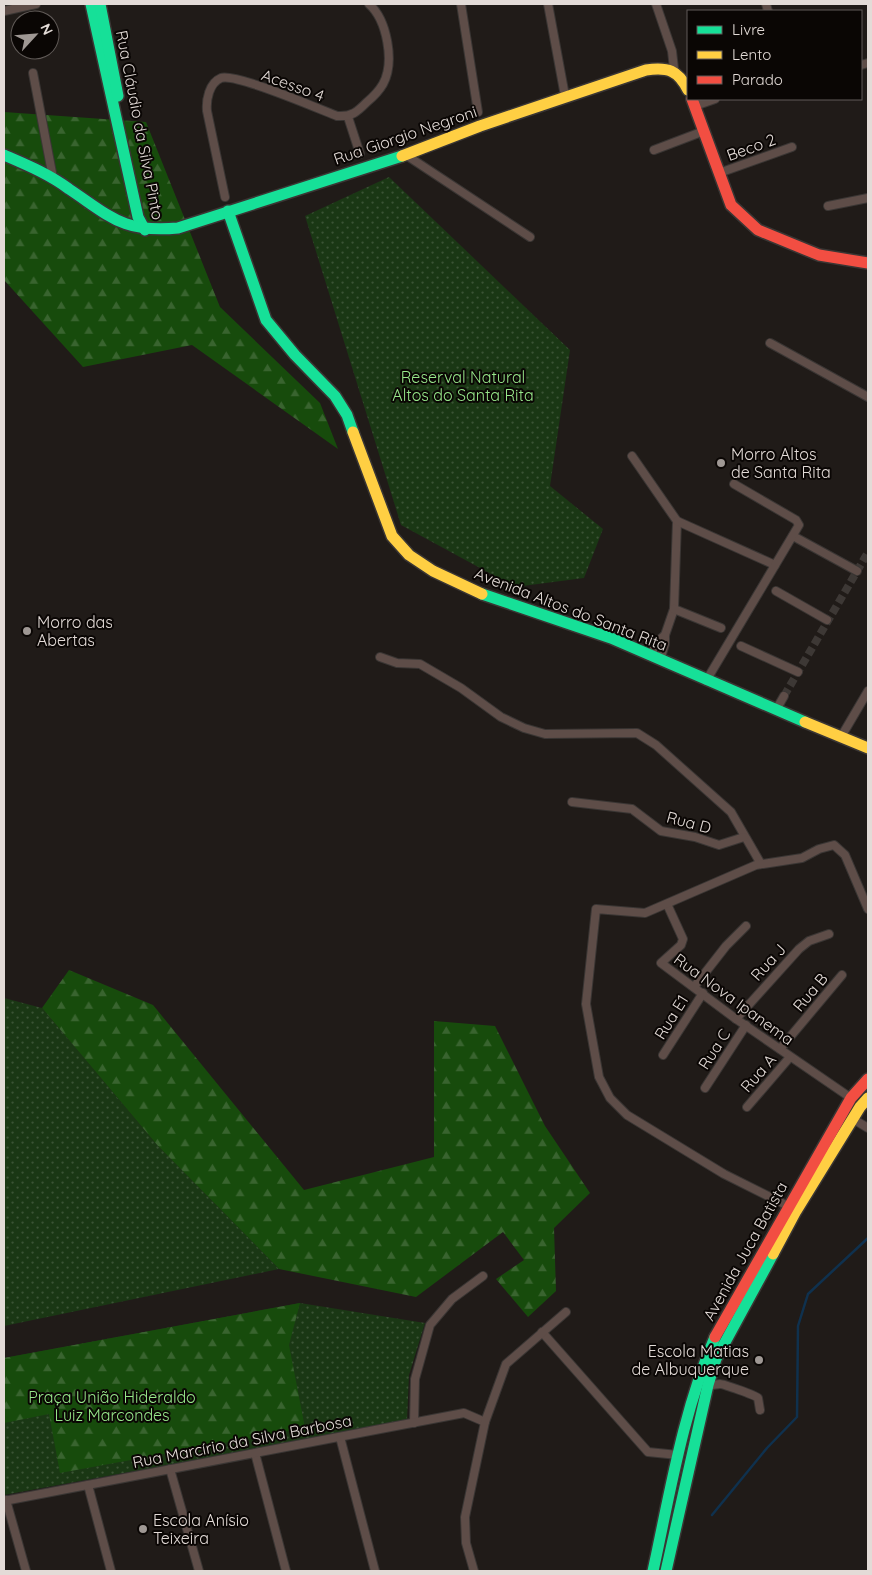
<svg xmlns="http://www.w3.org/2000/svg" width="872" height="1575" viewBox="0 0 872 1575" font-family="Quicksand,sans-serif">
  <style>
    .grass { fill: url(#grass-dots) }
    .forest { fill: url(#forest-firs) }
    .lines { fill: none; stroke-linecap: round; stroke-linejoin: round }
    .stream { stroke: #0f314e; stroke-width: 2.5 }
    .street-tunnel { stroke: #3d3835; stroke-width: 8; stroke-dasharray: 8 4; stroke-linecap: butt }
    .street-casing { stroke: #3a3634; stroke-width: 10 }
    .fast-casing { stroke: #3a3634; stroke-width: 14 }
    .slow-casing { stroke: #3a3634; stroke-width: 14 }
    .jam-casing { stroke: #3a3634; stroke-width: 14 }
    .street { stroke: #5e4d48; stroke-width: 8 }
    .fast { stroke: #16e098; stroke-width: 11 }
    .slow { stroke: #ffcf43; stroke-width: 11 }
    .jam { stroke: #f24e42; stroke-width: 11 }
    .poi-dot { fill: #9f9894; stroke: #0a0604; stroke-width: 2 }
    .labels { text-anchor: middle; stroke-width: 4; stroke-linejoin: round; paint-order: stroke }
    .street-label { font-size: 16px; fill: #e3dbd7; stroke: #0a0604 }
    .park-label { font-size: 16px; fill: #97e78a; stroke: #0a0604 }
    .poi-label { font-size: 16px; fill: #e3dbd7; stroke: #0a0604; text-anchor: start }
  </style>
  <defs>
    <pattern id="grass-dots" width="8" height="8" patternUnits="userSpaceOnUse" patternTransform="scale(1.25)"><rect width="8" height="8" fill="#1a3714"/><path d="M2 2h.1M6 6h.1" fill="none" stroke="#3b5335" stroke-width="1.8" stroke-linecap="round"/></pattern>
    <pattern id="forest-firs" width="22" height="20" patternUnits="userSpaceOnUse" patternTransform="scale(1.25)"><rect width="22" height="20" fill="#174b0c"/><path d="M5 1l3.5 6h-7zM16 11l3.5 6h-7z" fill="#39642f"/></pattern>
  </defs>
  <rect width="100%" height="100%" fill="#201b18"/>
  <g class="grass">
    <path d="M 389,177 L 570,350 L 550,486 L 603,529 L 584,578 L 515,587 L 401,525 L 305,216 Z"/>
    <path d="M 4,998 L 42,1008 L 158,1146 L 279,1269 L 4,1326 Z"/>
    <path d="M 300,1303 L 425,1323 L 409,1375 L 407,1421 L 4,1495 L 4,1358 Z"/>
  </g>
  <g class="forest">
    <path d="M 4,112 L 146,122 L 220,307 L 320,403 L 338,449 L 192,345 L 83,367 L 4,280 Z"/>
    <path d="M 69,970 L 153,1005 L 304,1190 L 434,1157 L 434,1021 L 495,1026 L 545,1126 L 590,1193 L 554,1228 L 556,1291 L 528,1317 L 496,1279 L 524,1260 L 503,1232 L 416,1297 L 279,1269 L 158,1146 L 42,1008 Z"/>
    <path d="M 300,1303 L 289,1345 L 305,1428 L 60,1473 L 49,1414 L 4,1423 L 4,1358 Z"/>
  </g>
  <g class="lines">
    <path class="stream" d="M 712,1515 L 767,1448 L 797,1417 L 798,1326 L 808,1294 L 868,1238"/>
    <path class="street-tunnel" d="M 784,696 L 867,554"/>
    <g class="street-casing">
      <g id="street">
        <path d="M 461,4 L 478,112"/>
        <path d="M 548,4 L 565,96"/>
        <path d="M 656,4 L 672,51 L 674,69"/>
        <path d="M 766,4 L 768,11"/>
        <path d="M 4,11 L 36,4"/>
        <path d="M 861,65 L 868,63"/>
        <path d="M 33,73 L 53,178"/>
        <path d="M 695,106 L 715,99"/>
        <path d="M 348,117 L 360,154"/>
        <path d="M 654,150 L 704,131"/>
        <path d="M 406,155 L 530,237"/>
        <path d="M 719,173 L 792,147"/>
        <path d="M 225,197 L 207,111 C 206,100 209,83 221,78 C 236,73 319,109 337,116 C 352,117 357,112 367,102 C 373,97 379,91 383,84 C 395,62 387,20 369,4"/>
        <path d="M 828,206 L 868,198"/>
        <path d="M 770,343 L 868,397"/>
        <path d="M 632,456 L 677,521 L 674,609 L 665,635 L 665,644 L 660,660"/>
        <path d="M 677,521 L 775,565"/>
        <path d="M 793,536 L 857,571"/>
        <path d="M 776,591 L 827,620"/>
        <path d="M 674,609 L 721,628"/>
        <path d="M 741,646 L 798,672"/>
        <path d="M 650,656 L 658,641 L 665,635"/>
        <path d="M 380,657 L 397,663 L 420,664 L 461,688 L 501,717 L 524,728 L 545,734 L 637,733 L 656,745 L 731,812 L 761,864"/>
        <path d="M 706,681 L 799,525 L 796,520 L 734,484"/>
        <path d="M 776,710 L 784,696"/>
        <path d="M 841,737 L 868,691"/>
        <path d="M 572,802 L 632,809 L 661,831 L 695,837 L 719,845 L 744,837"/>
        <path d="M 667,904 L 683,939 L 681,945 L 661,963 L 736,1019 L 851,1098"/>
        <path d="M 694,987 L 726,946 L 746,926"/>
        <path d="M 736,1019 L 799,949 L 809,941 L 829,934"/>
        <path d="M 780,1049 L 842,975"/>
        <path d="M 663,1055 L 703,993"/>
        <path d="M 705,1088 L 746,1025"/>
        <path d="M 747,1107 L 790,1057"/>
        <path d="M 853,1119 L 868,1128"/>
        <path d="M 788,1206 L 724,1174 L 627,1115 L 610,1098 L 599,1077 L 586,1004 L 596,909 L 645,913 L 756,865 L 802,858 L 819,849 L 834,845 L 845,855 L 868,909"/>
        <path d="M 542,1332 L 648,1452 L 678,1455"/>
        <path d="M 708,1385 C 712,1386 716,1384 720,1384 C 723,1384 755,1395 758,1398 L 760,1410"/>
        <path d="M 414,1423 L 415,1379 L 430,1325 L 452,1299 L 483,1276"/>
        <path d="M 340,1437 L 375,1571"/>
        <path d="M 255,1453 L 286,1571"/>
        <path d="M 170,1469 L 199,1571"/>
        <path d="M 88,1485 L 111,1571"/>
        <path d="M 6,1500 L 26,1571"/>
        <path d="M 4,1501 L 464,1413 L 485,1422"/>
        <path d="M 474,1571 L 466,1543 L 465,1517 L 485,1422 L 506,1364 L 566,1312"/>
      </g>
    </g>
    <g class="fast-casing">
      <g id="fast">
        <path d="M 91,4 L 138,217 L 145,230"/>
        <path d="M 100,4 L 118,96"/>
        <path d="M 4,155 C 27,165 49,174 69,189 C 111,217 123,233 178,228 L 402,156"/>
        <path d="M 228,211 L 266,320 L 295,355 L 335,396 L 347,415 L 353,432"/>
        <path d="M 482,594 L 611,638 L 805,722"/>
        <path d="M 653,1571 C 670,1493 683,1411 715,1337"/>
        <path d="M 666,1571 L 708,1385 L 716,1359 L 773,1254"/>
      </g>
    </g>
    <g class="slow-casing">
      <g id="slow">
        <path d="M 402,156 L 480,126 L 646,70 C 668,67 678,70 688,90"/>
        <path d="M 353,432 L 392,536 L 409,555 L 433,571 L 482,594"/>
        <path d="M 805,722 L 868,748"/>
        <path d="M 773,1254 L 796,1211 L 860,1107 L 868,1098"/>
      </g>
    </g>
    <g class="jam-casing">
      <g id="jam">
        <path d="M 692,99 L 731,205 L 758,230 L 819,255 L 868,263"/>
        <path d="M 715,1337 L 851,1098 L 868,1079"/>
      </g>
    </g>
    <use href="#street" class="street"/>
    <use href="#fast" class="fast"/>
    <use href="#slow" class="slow"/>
    <use href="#jam" class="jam"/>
  </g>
  <g class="poi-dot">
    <circle cx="721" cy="463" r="5"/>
    <circle cx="27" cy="631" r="5"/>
    <circle cx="759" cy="1360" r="5"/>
    <circle cx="143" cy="1529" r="5"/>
  </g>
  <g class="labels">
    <g class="street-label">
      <text transform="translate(293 85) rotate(20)" y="6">Acesso 4</text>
      <text transform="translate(140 125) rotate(79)" y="6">Rua Cláudio da Silva Pinto</text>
      <text transform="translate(405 135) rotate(-19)" y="6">Rua Giorgio Negroni</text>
      <text transform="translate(751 147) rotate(-20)" y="6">Beco 2</text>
      <text transform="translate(571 609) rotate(21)" y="6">Avenida Altos do Santa Rita</text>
      <text transform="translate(689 822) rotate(15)" y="6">Rua D</text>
      <text transform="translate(768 962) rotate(-48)" y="6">Rua J</text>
      <text transform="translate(810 992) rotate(-50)" y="6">Rua B</text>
      <text transform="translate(734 999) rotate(36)" y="6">Rua Nova Ipanema</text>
      <text transform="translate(671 1017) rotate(-58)" y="6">Rua E1</text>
      <text transform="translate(714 1049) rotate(-57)" y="6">Rua C</text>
      <text transform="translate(758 1073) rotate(-49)" y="6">Rua A</text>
      <text transform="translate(745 1251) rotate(-61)" y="6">Avenida Juca Batista</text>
      <text transform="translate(242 1441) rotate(-11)" y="6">Rua Marcírio da Silva Barbosa</text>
    </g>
    <g class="park-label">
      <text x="463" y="383">Reserval Natural<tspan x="463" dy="18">Altos do Santa Rita</tspan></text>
      <text x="112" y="1403">Praça União Hideraldo<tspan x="112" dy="18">Luiz Marcondes</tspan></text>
    </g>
    <g class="poi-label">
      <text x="731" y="460">Morro Altos<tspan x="731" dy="18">de Santa Rita</tspan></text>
      <text x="37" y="628">Morro das<tspan x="37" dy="18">Abertas</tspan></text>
      <text x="749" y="1357" text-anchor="end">Escola Matias<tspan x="749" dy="18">de Albuquerque</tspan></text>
      <text x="153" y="1526">Escola Anísio<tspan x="153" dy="18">Teixeira</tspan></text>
    </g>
  </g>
  <rect width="872" height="1575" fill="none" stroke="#e3dbd7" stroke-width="10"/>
  <rect x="687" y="10" width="175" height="90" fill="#0a0604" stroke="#615b58"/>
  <rect x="697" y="26" width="25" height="8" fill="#16e098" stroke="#615b58"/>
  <text x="732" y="35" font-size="15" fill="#e3dbd7">Livre</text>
  <rect x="697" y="51" width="25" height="8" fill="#ffcf43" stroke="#615b58"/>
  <text x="732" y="60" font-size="15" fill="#e3dbd7">Lento</text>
  <rect x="697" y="76" width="25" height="8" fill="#f24e42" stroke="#615b58"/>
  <text x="732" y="85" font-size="15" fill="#e3dbd7">Parado</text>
  <g transform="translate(35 35) rotate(64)"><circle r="24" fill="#0a0604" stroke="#615b58"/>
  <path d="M0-4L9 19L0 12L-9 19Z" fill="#9f9894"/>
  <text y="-8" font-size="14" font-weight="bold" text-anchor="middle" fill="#e3dbd7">N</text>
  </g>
</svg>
